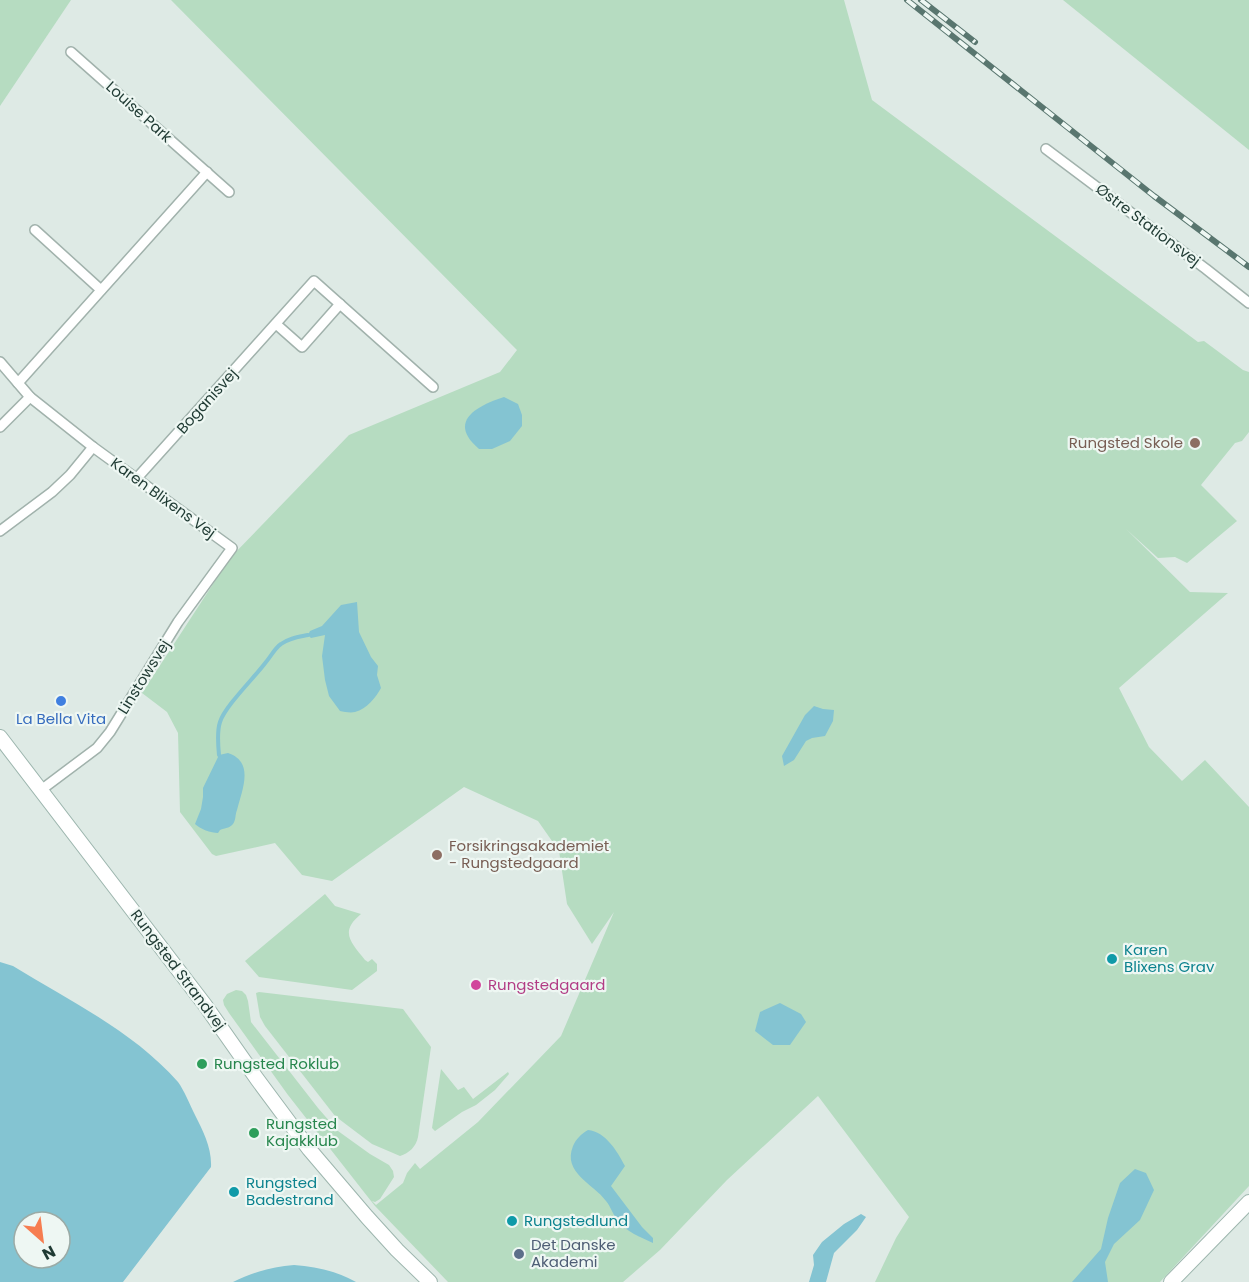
<svg xmlns="http://www.w3.org/2000/svg" width="1249" height="1282" viewBox="0 0 1249 1282" font-family="Poppins,sans-serif">
  <style>
    .green { fill: #b6dcc1 }
    .water { fill: #84c4d2; fill-rule: evenodd }
    .lines { fill: none; stroke-linecap: round; stroke-linejoin: round }
    .stream { stroke: #84c4d2; stroke-width: 4 }
    .street-casing { stroke: #a1b2ac; stroke-width: 12 }
    .secondary-casing { stroke: #9db6ae; stroke-width: 16 }
    .street { stroke: #fff; stroke-width: 9 }
    .secondary { stroke: #fff; stroke-width: 14 }
    .rail-casing { stroke: #59766f; stroke-width: 6 }
    .rail { stroke: #eef7f3; stroke-width: 4; stroke-dasharray: 11; stroke-linecap: butt }
    .education-dot { fill: #8d6e63; stroke: #eef7f3; stroke-width: 2 }
    .shop-dot { fill: #3f7fe0; stroke: #eef7f3; stroke-width: 2 }
    .culture-dot { fill: #0f9aa8; stroke: #eef7f3; stroke-width: 2 }
    .hotel-dot { fill: #d1479c; stroke: #eef7f3; stroke-width: 2 }
    .leisure-dot { fill: #2e9e5b; stroke: #eef7f3; stroke-width: 2 }
    .service-dot { fill: #5c6f8a; stroke: #eef7f3; stroke-width: 2 }
    .labels { text-anchor: middle; stroke-width: 4.5; stroke-linejoin: round; paint-order: stroke }
    .street-label { font-size: 15px; fill: #1f3a33; stroke: #eef7f3 }
    .education-label { font-size: 15px; fill: #785e54; stroke: #eef7f3; text-anchor: end }
    .shop-label { font-size: 15px; fill: #366cbe; stroke: #eef7f3 }
    .culture-label { font-size: 15px; fill: #0d838f; stroke: #eef7f3; text-anchor: start }
    .hotel-label { font-size: 15px; fill: #b23c85; stroke: #eef7f3; text-anchor: start }
    .leisure-label { font-size: 15px; fill: #27864d; stroke: #eef7f3; text-anchor: start }
    .service-label { font-size: 15px; fill: #4e5e75; stroke: #eef7f3; text-anchor: start }
  </style>
  <rect width="100%" height="100%" fill="#deeae5"/>
  <g class="green">
    <path d="M 0,0 L 71,0 L 0,106 Z"/>
    <path d="M 171,0 L 844,0 L 872,100 L 1198,342 L 1204,341 L 1243,370 L 1249,372 L 1249,432 L 1242,441 L 1235,443 L 1201,485 L 1237,521 L 1187,563 L 1175,557 L 1158,558 L 1126,529 L 1190,592 L 1228,593 L 1119,688 L 1149,747 L 1182,781 L 1205,760 L 1249,807 L 1249,1186 L 1160,1282 L 875,1282 L 896,1238 L 909,1217 L 818,1096 L 727,1180 L 660,1250 L 623,1282 L 448,1282 L 375,1206 L 371,1201 L 288,1095 L 229,1013 L 224,1005 L 223,1000 L 227,994 L 236,990 L 242,991 L 246,995 L 248,1001 L 251,1022 L 318,1108 L 338,1131 L 370,1154 L 389,1165 L 393,1171 L 394,1177 L 380,1199 L 375,1202 L 372,1201 L 376,1205 L 403,1183 L 407,1173 L 415,1163 L 420,1169 L 478,1122 L 561,1036 L 614,912 L 592,944 L 567,904 L 559,851 L 538,821 L 464,787 L 332,881 L 302,875 L 275,843 L 216,856 L 212,854 L 180,812 L 178,733 L 167,712 L 142,693 L 230,558 L 349,435 L 500,372 L 517,350 Z"/>
    <path d="M 1063,0 L 1249,0 L 1249,150 Z"/>
    <path d="M 325,894 L 335,906 L 361,914 C 339,932 351,942 365,960 L 368,962 L 372,959 L 377,964 L 377,971 L 352,990 L 259,977 L 245,961 Z"/>
    <path d="M 259,992 L 403,1009 L 431,1047 L 418,1137 C 416,1147 409,1153 400,1156 L 372,1144 L 335,1116 L 265,1026 L 260,1017 L 256,993 Z"/>
    <path d="M 441,1069 L 458,1090 L 464,1087 L 473,1099 L 508,1072 L 509,1074 L 495,1090 L 476,1105 L 462,1112 L 435,1131 L 432,1128 Z"/>
  </g>
  <g class="water">
    <path d="M 504,397 L 518,404 L 522,415 L 522,426 L 510,441 L 492,449 L 479,449 C 447,422 476,406 504,397 Z"/>
    <path d="M 357,602 L 359,632 L 371,657 L 378,666 L 377,675 L 381,688 C 376,697 367,709 355,712 C 351,713 344,712 340,711 L 329,696 L 325,680 L 322,656 L 325,635 L 311,638 L 308,635 L 310,631 L 322,626 L 341,605 Z"/>
    <path d="M 814,706 L 823,709 L 834,710 L 833,721 L 825,736 L 812,738 L 806,741 L 794,760 L 784,766 L 782,756 L 805,715 Z"/>
    <path d="M 228,753 C 255,762 242,790 237,810 C 235,815 236,820 233,824 C 230,828 225,828 220,830 L 218,833 C 211,833 200,829 195,824 L 201,809 L 203,797 L 203,788 L 219,755 Z"/>
    <path d="M 0,962 L 13,966 C 70,1001 133,1031 178,1082 C 184,1090 190,1105 195,1115 C 203,1131 212,1148 211,1167 L 123,1282 L 0,1282 ZM 24,1222 L 60,1222 L 60,1258 L 24,1258 Z"/>
    <path d="M 780,1003 L 801,1014 L 806,1022 L 790,1045 L 773,1045 L 755,1031 L 760,1012 Z"/>
    <path d="M 588,1130 C 606,1132 617,1151 625,1166 L 611,1186 L 642,1227 L 653,1238 L 653,1243 C 642,1238 625,1231 618,1221 C 613,1215 611,1207 606,1201 C 594,1184 562,1173 573,1146 C 576,1139 581,1134 588,1130 Z"/>
    <path d="M 1135,1169 L 1146,1173 L 1154,1190 L 1140,1220 L 1114,1244 L 1105,1262 L 1108,1282 L 1072,1282 L 1101,1249 L 1108,1218 L 1120,1183 Z"/>
    <path d="M 861,1214 L 866,1217 L 857,1230 L 834,1253 L 826,1282 L 809,1282 L 814,1265 L 813,1255 L 822,1242 L 844,1224 Z"/>
    <path d="M 294,1265 C 317,1267 337,1271 356,1282 L 233,1282 C 253,1272 272,1267 294,1265 Z"/>
  </g>
  <g class="lines">
    <path class="stream" d="M 219,755 C 218,745 217,731 220,722 C 225,706 255,677 266,662 C 271,656 275,648 281,644 C 289,638 298,637 308,635"/>
    <g class="street-casing">
      <g id="street">
        <path d="M 71,52 L 229,192"/>
        <path d="M 1046,149 L 1206,269 L 1249,303"/>
        <path d="M 35,230 L 101,290"/>
        <path d="M 276,324 L 302,347 L 340,304"/>
        <path d="M 0,362 L 30,397 L 93,447 L 232,548 L 178,622 L 110,732 L 97,748 L 41,790"/>
        <path d="M 18,383 L 207,172"/>
        <path d="M 0,427 L 30,397"/>
        <path d="M 137,478 L 314,281 L 433,387"/>
        <path d="M 0,531 L 52,492 L 70,475 L 93,447"/>
      </g>
    </g>
    <g class="secondary-casing">
      <g id="secondary">
        <path d="M 0,737 L 205,1005 L 257,1079 L 309,1149 L 367,1217 L 397,1250 L 430,1282"/>
        <path d="M 1171,1282 L 1249,1202"/>
      </g>
    </g>
    <use href="#street" class="street"/>
    <use href="#secondary" class="secondary"/>
    <g class="rail-casing">
      <g id="rail">
        <path d="M 907,0 L 1154,196 L 1249,267"/>
        <path d="M 921,0 L 975,42"/>
      </g>
    </g>
    <use href="#rail" class="rail"/>
  </g>
  <g class="education-dot">
    <circle cx="1195" cy="443" r="6"/>
    <circle cx="437" cy="855" r="6"/>
  </g>
  <circle class="shop-dot" cx="61" cy="701" r="6"/>
  <g class="culture-dot">
    <circle cx="1112" cy="959" r="6"/>
    <circle cx="234" cy="1192" r="6"/>
    <circle cx="512" cy="1221" r="6"/>
  </g>
  <circle class="hotel-dot" cx="476" cy="985" r="6"/>
  <g class="leisure-dot">
    <circle cx="202" cy="1064" r="6"/>
    <circle cx="254" cy="1133" r="6"/>
  </g>
  <circle class="service-dot" cx="519" cy="1254" r="6"/>
  <g class="labels">
    <g class="street-label">
      <text transform="translate(139 112) rotate(42)" y="5">Louise Park</text>
      <text transform="translate(1148 225) rotate(37)" y="5">Østre Stationsvej</text>
      <text transform="translate(207 401) rotate(-48)" y="5">Boganisvej</text>
      <text transform="translate(163 498) rotate(36)" y="5">Karen Blixens Vej</text>
      <text transform="translate(144 677) rotate(-58)" y="5">Linstowsvej</text>
      <text transform="translate(178 970) rotate(53)" y="5">Rungsted Strandvej</text>
    </g>
    <g class="education-label">
      <text x="1183" y="448">Rungsted Skole</text>
      <text x="449" y="851" text-anchor="start">Forsikringsakademiet<tspan x="449" dy="17">- Rungstedgaard</tspan></text>
    </g>
    <g class="shop-label">
      <text x="61" y="724">La Bella Vita</text>
    </g>
    <g class="culture-label">
      <text x="1124" y="955">Karen<tspan x="1124" dy="17">Blixens Grav</tspan></text>
      <text x="246" y="1188">Rungsted<tspan x="246" dy="17">Badestrand</tspan></text>
      <text x="524" y="1226">Rungstedlund</text>
    </g>
    <g class="hotel-label">
      <text x="488" y="990">Rungstedgaard</text>
    </g>
    <g class="leisure-label">
      <text x="214" y="1069">Rungsted Roklub</text>
      <text x="266" y="1129">Rungsted<tspan x="266" dy="17">Kajakklub</tspan></text>
    </g>
    <g class="service-label">
      <text x="531" y="1250">Det Danske<tspan x="531" dy="17">Akademi</tspan></text>
    </g>
  </g>
  <g transform="translate(42 1240) rotate(152)"><circle r="28" fill="#eef7f3" stroke="#9baba6" stroke-width="1.5"/>
  <path d="M0-4.5L10 22L0 15L-10 22Z" fill="#f67d50"/>
  <text y="-9" font-size="16" font-weight="bold" text-anchor="middle" fill="#1f3a33">N</text>
  </g>
</svg>
